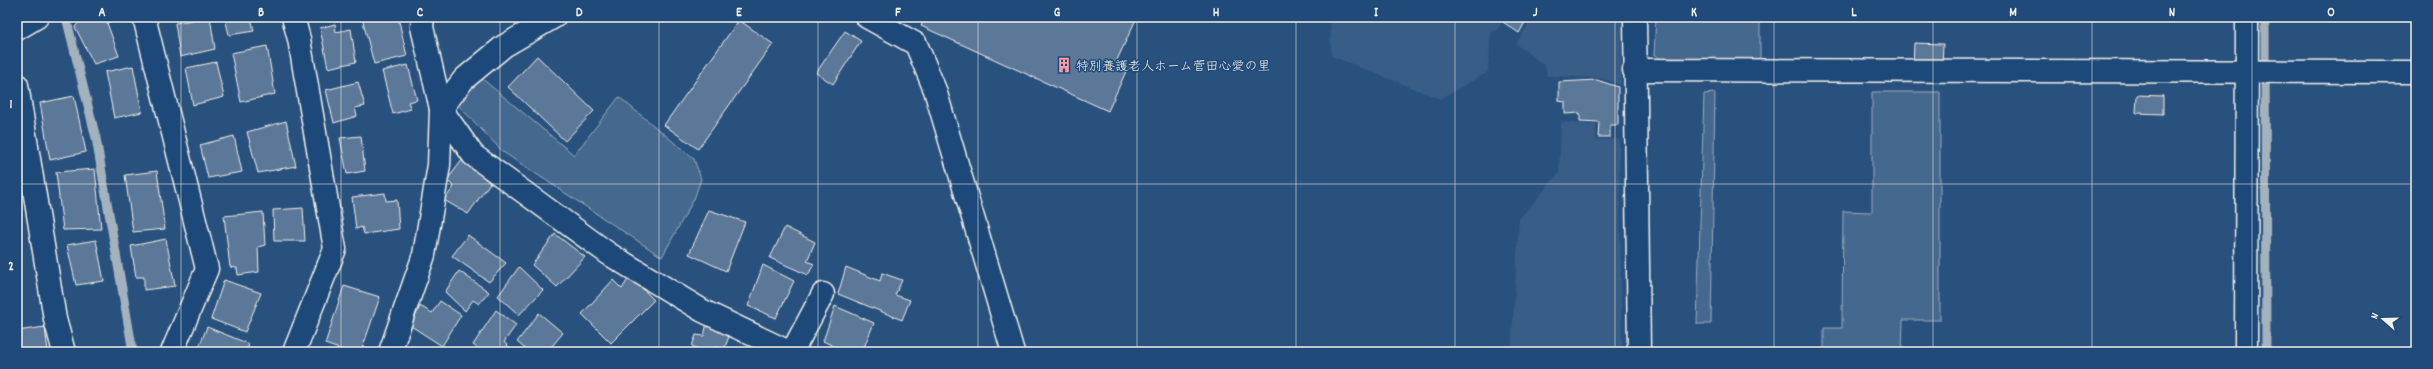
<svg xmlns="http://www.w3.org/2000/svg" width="2433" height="369" viewBox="0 0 2433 369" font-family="Dekko,'Klee One',sans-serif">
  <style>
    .built { fill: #375d86 }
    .green { fill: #45688e; stroke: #9cacbb }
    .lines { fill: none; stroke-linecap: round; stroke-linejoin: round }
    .stream { stroke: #a4b2be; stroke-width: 9 }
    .building { fill: #5b7899; stroke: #f4f1e8 }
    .minor-casing { stroke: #f4f1e8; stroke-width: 25 }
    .minor { stroke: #1f4a7a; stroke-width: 22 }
    .grid { fill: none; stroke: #f4f1e8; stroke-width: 1; stroke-opacity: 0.55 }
    .labels { text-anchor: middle; stroke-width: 3; stroke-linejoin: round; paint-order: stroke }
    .poi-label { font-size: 13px; fill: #f4f1e8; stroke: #1f4a7a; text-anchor: start }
    .neatline { fill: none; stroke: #f4f1e8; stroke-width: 1.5 }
    .grid-label { font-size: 13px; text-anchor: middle; font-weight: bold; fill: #f4f1e8 }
  </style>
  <rect width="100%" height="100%" fill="#28517e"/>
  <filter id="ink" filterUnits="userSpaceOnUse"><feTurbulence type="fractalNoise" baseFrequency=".025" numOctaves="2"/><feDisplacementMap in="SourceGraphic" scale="8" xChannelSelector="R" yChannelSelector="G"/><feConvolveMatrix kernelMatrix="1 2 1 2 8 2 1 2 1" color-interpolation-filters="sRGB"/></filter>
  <g filter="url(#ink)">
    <g class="built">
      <path d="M 1330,17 L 1505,17 L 1497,30 L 1491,32 L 1488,72 L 1440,99 L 1331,56 Z"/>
      <path d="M 1533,17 L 1622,17 L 1621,85 L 1600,78 L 1547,76 L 1545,66 L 1516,44 Z"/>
      <path d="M 1561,122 L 1596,125 L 1596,140 L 1619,139 L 1622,352 L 1511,352 L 1519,219 L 1559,173 Z"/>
    </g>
    <g class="green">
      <path d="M 1656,17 L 1760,17 L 1760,64 L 1671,64 L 1654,55 Z"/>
      <path d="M 480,77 L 574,155 L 619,97 L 694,159 L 701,179 L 694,199 L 662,257 L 503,152 L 457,104 Z"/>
      <path d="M 1872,92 L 1940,92 L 1940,320 L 1903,320 L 1902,352 L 1824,352 L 1824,328 L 1842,328 L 1843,211 L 1872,212 Z"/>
      <path d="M 1715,93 L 1711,324 L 1697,324 L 1704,94 Z"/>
    </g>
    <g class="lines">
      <g class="stream">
        <path d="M 66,17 L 96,138 L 133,352"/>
        <path d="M 2265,17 L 2266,352"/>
      </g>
    </g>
    <g class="building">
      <path d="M 78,17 L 118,17 L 107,23 L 119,56 L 94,64 L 75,27 L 79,22 Z"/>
      <path d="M 210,17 L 215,49 L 180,57 L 175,23 Z"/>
      <path d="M 225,17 L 251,17 L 254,31 L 229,35 Z"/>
      <path d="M 368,17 L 398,17 L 407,56 L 374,64 L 362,18 Z"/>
      <path d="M 509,17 L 522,17 L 511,22 Z"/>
      <path d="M 925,17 L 1137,17 L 1116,62 L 1128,67 L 1108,111 L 921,26 Z"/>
      <path d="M 1506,17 L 1528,17 L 1519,33 L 1503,22 Z"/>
      <path d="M 739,20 L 773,44 L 698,149 L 664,125 Z"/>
      <path d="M 335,24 L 336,32 L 351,29 L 356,62 L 328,68 L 320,28 Z"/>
      <path d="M 845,31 L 861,41 L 833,84 L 816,73 Z"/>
      <path d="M 1914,43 L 1943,44 L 1942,68 L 1913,67 Z"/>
      <path d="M 267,46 L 275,94 L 241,102 L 231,53 Z"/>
      <path d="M 537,56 L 594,111 L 565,141 L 508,87 Z"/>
      <path d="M 216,62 L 224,97 L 193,105 L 186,68 Z"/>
      <path d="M 408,65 L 417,100 L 408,102 L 411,109 L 393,114 L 382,71 Z"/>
      <path d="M 133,66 L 142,112 L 114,118 L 105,72 Z"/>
      <path d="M 1597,80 L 1618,87 L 1618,125 L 1610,125 L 1610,137 L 1598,137 L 1599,122 L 1580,121 L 1580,113 L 1565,114 L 1565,102 L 1559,101 L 1559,82 Z"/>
      <path d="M 358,82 L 365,106 L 355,108 L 357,116 L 334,123 L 326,90 Z"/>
      <path d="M 2137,95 L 2163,96 L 2163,114 L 2136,113 Z"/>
      <path d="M 74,96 L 86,152 L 50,160 L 40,103 Z"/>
      <path d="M 286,121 L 296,166 L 258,173 L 247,132 Z"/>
      <path d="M 234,136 L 242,172 L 208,178 L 200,145 Z"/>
      <path d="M 361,136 L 365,171 L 347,174 L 340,138 Z"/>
      <path d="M 463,159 L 490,183 L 468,214 L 444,200 L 454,187 L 447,180 Z"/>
      <path d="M 95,169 L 101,229 L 63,230 L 56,172 Z"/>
      <path d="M 157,171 L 165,229 L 133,232 L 125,175 Z"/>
      <path d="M 385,193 L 386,201 L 397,200 L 399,229 L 364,234 L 362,227 L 356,229 L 352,197 Z"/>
      <path d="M 303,208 L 305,241 L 274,241 L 273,210 Z"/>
      <path d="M 709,210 L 745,222 L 726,271 L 689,254 Z"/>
      <path d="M 263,212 L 265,245 L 258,247 L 259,272 L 238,275 L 237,268 L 230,267 L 224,216 Z"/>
      <path d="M 785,227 L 815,242 L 807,261 L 814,264 L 808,275 L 770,258 Z"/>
      <path d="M 555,234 L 585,257 L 557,287 L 532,265 Z"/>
      <path d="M 468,235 L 506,263 L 489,282 L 452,256 Z"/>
      <path d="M 166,239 L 175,286 L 144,290 L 144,277 L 136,277 L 131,246 Z"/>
      <path d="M 96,240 L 104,281 L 76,285 L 67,245 Z"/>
      <path d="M 763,265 L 794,281 L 776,318 L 748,306 Z"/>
      <path d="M 519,267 L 543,290 L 519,315 L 498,296 Z"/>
      <path d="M 846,267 L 880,281 L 882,273 L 902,280 L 895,295 L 910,300 L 902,320 L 838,294 Z"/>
      <path d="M 459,271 L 489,292 L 479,304 L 473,300 L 465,311 L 445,292 Z"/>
      <path d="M 630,276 L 654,300 L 611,343 L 582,314 L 613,280 L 622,289 Z"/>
      <path d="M 224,280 L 261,293 L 245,332 L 211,319 Z"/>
      <path d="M 344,286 L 380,297 L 361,352 L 348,352 L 325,344 Z"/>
      <path d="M 440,301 L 461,315 L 442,346 L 411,326 L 420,306 L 432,313 Z"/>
      <path d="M 835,306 L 874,323 L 862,352 L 846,352 L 823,341 Z"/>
      <path d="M 496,310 L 516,325 L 504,342 L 514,352 L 483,352 L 473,345 Z"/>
      <path d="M 539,313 L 563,333 L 547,352 L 529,352 L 517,342 Z"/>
      <path d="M 707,323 L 730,334 L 724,350 L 715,347 L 712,352 L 704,352 L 692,346 L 696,335 L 704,336 Z"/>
      <path d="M 45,327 L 48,352 L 17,352 L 17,331 Z"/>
      <path d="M 207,327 L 249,344 L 246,352 L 197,352 Z"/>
    </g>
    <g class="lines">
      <g class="minor-casing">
        <g id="minor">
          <path d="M 144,17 L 207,269 L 172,352"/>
          <path d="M 293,17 L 299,39 L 335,249 L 294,352"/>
          <path d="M 423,17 L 422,27 L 441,109 L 473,155 L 609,254 L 703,311 L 789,352"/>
          <path d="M 867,17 L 916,44 L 935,90 L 1013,352"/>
          <path d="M 1635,17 L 1639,352"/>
          <path d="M 17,29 L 37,17"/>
          <path d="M 1634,70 L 2416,72"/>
          <path d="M 17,85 L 55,319 L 64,352"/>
          <path d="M 390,352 L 424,255 L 439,165 L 441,109 L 464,79 L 504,46 L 554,17"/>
          <path d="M 792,352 L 823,294"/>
          <path d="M 2246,352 L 2247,17"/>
        </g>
      </g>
      <use href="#minor" class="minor"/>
    </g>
  </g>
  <path class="grid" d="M 181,17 L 181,352M 341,17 L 341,352M 500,17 L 500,352M 659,17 L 659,352M 818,17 L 818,352M 978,17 L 978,352M 1137,17 L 1137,352M 1296,17 L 1296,352M 1455,17 L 1455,352M 1615,17 L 1615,352M 1774,17 L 1774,352M 1933,17 L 1933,352M 2092,17 L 2092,352M 2252,17 L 2252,352M 17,184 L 2416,184"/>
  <defs>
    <g id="building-bare" transform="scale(1.2)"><path d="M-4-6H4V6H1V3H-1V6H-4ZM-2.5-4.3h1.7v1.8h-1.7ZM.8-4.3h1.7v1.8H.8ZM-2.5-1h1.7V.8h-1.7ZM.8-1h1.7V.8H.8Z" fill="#ff9aa2" stroke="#1f4a7a" stroke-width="2.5" paint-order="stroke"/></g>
  </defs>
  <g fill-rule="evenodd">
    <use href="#building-bare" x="1064" y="65"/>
  </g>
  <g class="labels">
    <g class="poi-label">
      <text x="1076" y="70">特別養護老人ホーム菅田心愛の里</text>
    </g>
  </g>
  <rect width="2433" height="369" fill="none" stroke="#1f4a7a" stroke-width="44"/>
  <g transform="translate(2383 319) rotate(290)" stroke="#1f4a7a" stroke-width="3" paint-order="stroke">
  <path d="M0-3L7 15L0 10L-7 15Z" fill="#f4f1e8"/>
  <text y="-6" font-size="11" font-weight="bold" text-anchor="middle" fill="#f4f1e8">N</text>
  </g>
  <rect x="22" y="22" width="2389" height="325" class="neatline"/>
  <g class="grid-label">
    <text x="102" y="16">A</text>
    <text x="261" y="16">B</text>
    <text x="420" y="16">C</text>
    <text x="579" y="16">D</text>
    <text x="739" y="16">E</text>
    <text x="898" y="16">F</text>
    <text x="1057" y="16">G</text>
    <text x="1216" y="16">H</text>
    <text x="1376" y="16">I</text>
    <text x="1535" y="16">J</text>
    <text x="1694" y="16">K</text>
    <text x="1854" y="16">L</text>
    <text x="2013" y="16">M</text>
    <text x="2172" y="16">N</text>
    <text x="2331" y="16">O</text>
    <text x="11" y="108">1</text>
    <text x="11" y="270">2</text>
  </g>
</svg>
